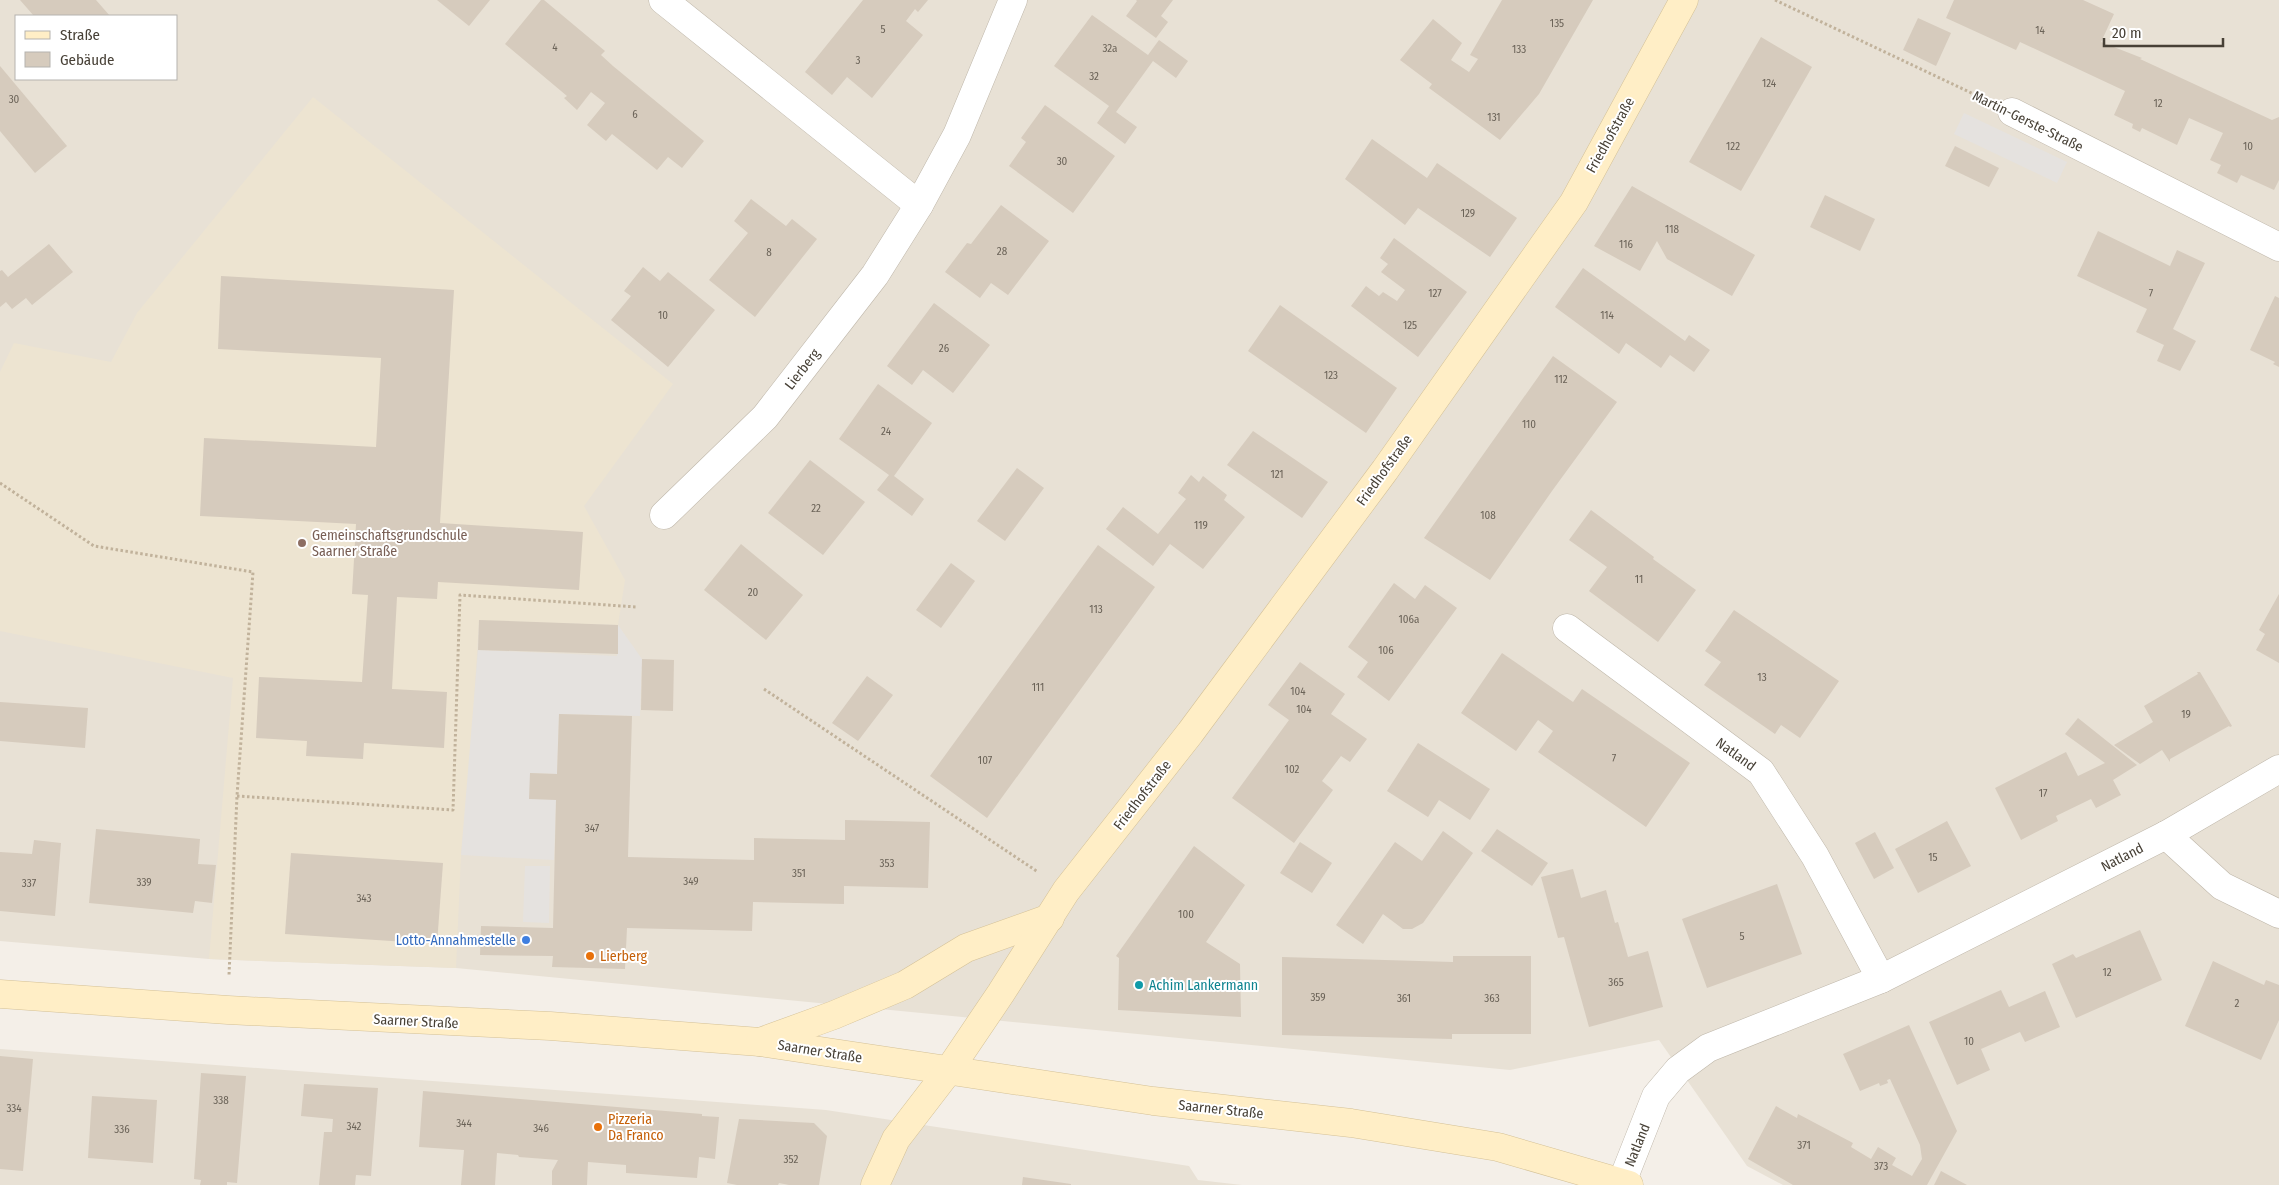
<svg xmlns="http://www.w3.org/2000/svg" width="2279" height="1185" viewBox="0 0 2279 1185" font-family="'Fira Sans Condensed',sans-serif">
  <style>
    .residential { fill: #e8e1d5; fill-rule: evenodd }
    .education { fill: #ede4d1 }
    .parking { fill: #e5e2df }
    .building { fill: #d6cbbd }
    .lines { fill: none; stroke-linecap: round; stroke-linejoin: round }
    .street-casing { stroke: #bfb7aa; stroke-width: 29 }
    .secondary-casing { stroke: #d4c197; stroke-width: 29 }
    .path { stroke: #c1b29b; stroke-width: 3; stroke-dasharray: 2.5 2.5; stroke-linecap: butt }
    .street { stroke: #fff; stroke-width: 28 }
    .secondary { stroke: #ffeec6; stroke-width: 28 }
    .education-dot { fill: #8d6e63; stroke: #fff; stroke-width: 2 }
    .shop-dot { fill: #3f7fe0; stroke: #fff; stroke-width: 2 }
    .food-dot { fill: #e8710a; stroke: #fff; stroke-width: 2 }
    .culture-dot { fill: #0f9aa8; stroke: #fff; stroke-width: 2 }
    .labels { text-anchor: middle; stroke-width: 4; stroke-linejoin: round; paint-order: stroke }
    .number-label { font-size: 11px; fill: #6b6358 }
    .street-label { font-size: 14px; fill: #474036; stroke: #fff }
    .education-label { font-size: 14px; fill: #785e54; stroke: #fff; text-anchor: start }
    .shop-label { font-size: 14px; fill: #366cbe; stroke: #fff; text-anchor: end }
    .food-label { font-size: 14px; fill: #c56008; stroke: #fff; text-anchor: start }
    .culture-label { font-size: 14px; fill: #0d838f; stroke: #fff; text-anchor: start }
  </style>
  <rect width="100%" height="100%" fill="#f4efe8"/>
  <g class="residential">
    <path d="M 0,0 L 2279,0 L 2279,1185 L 1783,1185 L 1747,1166 L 1659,1040 L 1510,1070 L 456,968 L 209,959 L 0,941 ZM 16,16 L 176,16 L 176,79 L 16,79 Z"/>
    <path d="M 0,1049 L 826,1110 L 1189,1166 L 1198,1180 L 1242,1185 L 0,1185 Z"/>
  </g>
  <path class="education" d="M 313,97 L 673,384 L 584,506 L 625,580 L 618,625 L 479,621 L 470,767 L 461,855 L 456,968 L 209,959 L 233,678 L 0,631 L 0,372 L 14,343 L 111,362 L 137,313 Z"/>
  <g class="parking">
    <path d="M 1964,113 L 2067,162 L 2057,183 L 1954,134 Z"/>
    <path d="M 618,625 L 642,659 L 640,716 L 559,714 L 557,774 L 530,773 L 556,800 L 554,860 L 461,855 L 478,650 L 617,656 Z"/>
    <path d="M 525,866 L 550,866 L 549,923 L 523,922 Z"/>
  </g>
  <g class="building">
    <path d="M 20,0 L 96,0 L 110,16 L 34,16 Z"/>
    <path d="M 437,0 L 490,0 L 469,26 Z"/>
    <path d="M 541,0 L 544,0 L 605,51 L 601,55 L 613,66 L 704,141 L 682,168 L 668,157 L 657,170 L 612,134 L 606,141 L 587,125 L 605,103 L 591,92 L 577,110 L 564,98 L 567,96 L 505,44 Z"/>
    <path d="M 863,0 L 928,0 L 918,12 L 915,9 L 906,21 L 923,35 L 872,98 L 847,77 L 832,95 L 805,72 Z"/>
    <path d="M 1136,0 L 1173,0 L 1161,16 L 1168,22 L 1156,38 L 1126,16 L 1137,1 Z"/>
    <path d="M 1502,0 L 1593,0 L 1539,94 L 1500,140 L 1429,88 L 1432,84 L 1400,60 L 1433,19 L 1462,43 L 1451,60 L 1469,72 L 1478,59 L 1470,55 Z"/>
    <path d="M 1954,0 L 2083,0 L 2114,14 L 2101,42 L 2142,58 L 2140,59 L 2272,120 L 2279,117 L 2279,180 L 2274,190 L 2241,175 L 2237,183 L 2217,173 L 2221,165 L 2210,160 L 2223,133 L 2189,118 L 2177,145 L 2142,128 L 2140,132 L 2132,128 L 2133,124 L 2114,115 L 2125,91 L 2020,42 L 2016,50 L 1946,18 Z"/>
    <path d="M 1092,15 L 1148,55 L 1159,40 L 1188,61 L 1176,78 L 1153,61 L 1116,112 L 1137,127 L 1125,144 L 1097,123 L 1109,106 L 1054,66 Z"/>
    <path d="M 1918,18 L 1951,33 L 1936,66 L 1903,50 Z"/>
    <path d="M 1761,37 L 1812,67 L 1741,191 L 1689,162 Z"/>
    <path d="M 0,66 L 67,146 L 35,173 L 0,131 Z"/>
    <path d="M 1045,105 L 1115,156 L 1073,213 L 1009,166 L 1026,142 L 1021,138 Z"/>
    <path d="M 1372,139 L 1427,178 L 1437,163 L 1517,218 L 1490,257 L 1418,208 L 1405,225 L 1345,179 Z"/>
    <path d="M 1955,146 L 1999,168 L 1989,187 L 1945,166 Z"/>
    <path d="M 1632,186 L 1755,255 L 1732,296 L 1667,259 L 1657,241 L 1640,271 L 1594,246 Z"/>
    <path d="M 1825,195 L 1875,219 L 1860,251 L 1810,227 Z"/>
    <path d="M 751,199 L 786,226 L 792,219 L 817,239 L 755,317 L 709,280 L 748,233 L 734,221 Z"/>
    <path d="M 1001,205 L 1049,241 L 1008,295 L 991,283 L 980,298 L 945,272 L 967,243 L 971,244 Z"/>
    <path d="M 2098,231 L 2170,266 L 2177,250 L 2205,263 L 2173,329 L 2196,341 L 2180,371 L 2157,361 L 2164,345 L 2136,332 L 2147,309 L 2077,276 Z"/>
    <path d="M 1394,238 L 1467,292 L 1418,357 L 1351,306 L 1366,286 L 1379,296 L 1383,292 L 1397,301 L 1405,290 L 1381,272 L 1388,264 L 1380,258 Z"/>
    <path d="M 49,244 L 73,272 L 32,305 L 26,298 L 12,309 L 6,302 L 0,307 L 0,271 L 2,270 L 8,277 Z"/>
    <path d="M 643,267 L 660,281 L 668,272 L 715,310 L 668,367 L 611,320 L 631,296 L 624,291 Z"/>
    <path d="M 1583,268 L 1685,341 L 1689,335 L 1710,350 L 1694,372 L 1670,355 L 1661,368 L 1626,343 L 1619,354 L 1555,307 Z"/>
    <path d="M 221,276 L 454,290 L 440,523 L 583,532 L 579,590 L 438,582 L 437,599 L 397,597 L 392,689 L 447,692 L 444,748 L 364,743 L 363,759 L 306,756 L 307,741 L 256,738 L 259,677 L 362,682 L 368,595 L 352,594 L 356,524 L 200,516 L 204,438 L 376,447 L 381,358 L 218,349 Z"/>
    <path d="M 2275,296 L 2279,298 L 2279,367 L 2273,364 L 2275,362 L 2250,350 Z"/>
    <path d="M 934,303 L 990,345 L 953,393 L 923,370 L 912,385 L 887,366 Z"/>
    <path d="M 1280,305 L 1397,388 L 1366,433 L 1248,351 Z"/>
    <path d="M 1553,356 L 1617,402 L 1552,491 L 1490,580 L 1424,538 Z"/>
    <path d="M 878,384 L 932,423 L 894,476 L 924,499 L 912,516 L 877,490 L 889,475 L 839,439 Z"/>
    <path d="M 1253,431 L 1328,482 L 1302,518 L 1227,465 Z"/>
    <path d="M 810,460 L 865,502 L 823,555 L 768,513 Z"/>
    <path d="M 1017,468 L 1044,488 L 1005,541 L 977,521 Z"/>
    <path d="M 1191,475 L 1199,482 L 1203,476 L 1227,495 L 1224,500 L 1245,517 L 1203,569 L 1170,544 L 1153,566 L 1106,529 L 1123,507 L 1158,534 L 1186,499 L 1178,493 Z"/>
    <path d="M 1591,510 L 1654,557 L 1653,559 L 1696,590 L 1658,642 L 1589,591 L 1607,567 L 1569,540 Z"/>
    <path d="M 741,544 L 803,595 L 766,640 L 704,590 Z"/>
    <path d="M 1098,545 L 1155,587 L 987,818 L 930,776 Z"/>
    <path d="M 951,563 L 975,581 L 941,628 L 916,610 Z"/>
    <path d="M 1394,583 L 1415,599 L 1425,585 L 1457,608 L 1389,701 L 1357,677 L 1368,662 L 1348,647 Z"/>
    <path d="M 2279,594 L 2279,663 L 2256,650 L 2265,634 L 2259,630 Z"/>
    <path d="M 1734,610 L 1839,681 L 1800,738 L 1781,725 L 1775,734 L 1704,685 L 1721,662 L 1705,651 Z"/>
    <path d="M 479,620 L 618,625 L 618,654 L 478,650 Z"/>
    <path d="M 1502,653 L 1573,702 L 1582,689 L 1690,763 L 1646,827 L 1538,752 L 1553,731 L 1538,720 L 1516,751 L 1461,713 Z"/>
    <path d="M 642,659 L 674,660 L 673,711 L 641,710 Z"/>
    <path d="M 1300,662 L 1345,694 L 1331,714 L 1367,739 L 1350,762 L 1341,756 L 1322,781 L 1333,790 L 1294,843 L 1232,798 L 1289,720 L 1268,705 Z"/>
    <path d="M 2197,672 L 2200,672 L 2232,726 L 2230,727 L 2229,726 L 2170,759 L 2170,762 L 2162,750 L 2140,764 L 2114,745 L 2153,722 L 2144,706 L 2198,674 Z"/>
    <path d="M 867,676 L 893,695 L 858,741 L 832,723 Z"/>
    <path d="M 0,702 L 88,708 L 85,748 L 0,741 Z"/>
    <path d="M 559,714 L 632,716 L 628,857 L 754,860 L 754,838 L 845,840 L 845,820 L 930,822 L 928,888 L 844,886 L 844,904 L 753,902 L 752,931 L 627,928 L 625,969 L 552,967 L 553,956 L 480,955 L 481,926 L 553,928 L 556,800 L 529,799 L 530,773 L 557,774 Z"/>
    <path d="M 2078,718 L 2137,765 L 2113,780 L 2121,795 L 2096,808 L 2091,799 L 2056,816 L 2058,821 L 2021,840 L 1995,788 L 2066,752 L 2078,776 L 2105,763 L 2065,734 Z"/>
    <path d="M 1418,743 L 1490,789 L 1470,820 L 1439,800 L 1428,817 L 1387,791 Z"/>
    <path d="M 1947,821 L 1971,866 L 1918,893 L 1895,849 Z"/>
    <path d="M 96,829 L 200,839 L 198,864 L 216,865 L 212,903 L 195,901 L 193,913 L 89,903 Z"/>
    <path d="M 1497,829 L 1548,863 L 1532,886 L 1481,851 Z"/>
    <path d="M 1443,831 L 1473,853 L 1423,923 L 1412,929 L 1403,929 L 1383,914 L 1363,944 L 1336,925 L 1395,842 L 1422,861 Z"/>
    <path d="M 1875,832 L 1894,868 L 1874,879 L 1855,843 Z"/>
    <path d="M 34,840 L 61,843 L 55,916 L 0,911 L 0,852 L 32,854 Z"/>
    <path d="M 1300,842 L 1332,863 L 1312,893 L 1280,873 Z"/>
    <path d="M 1194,846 L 1245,885 L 1206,942 L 1240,964 L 1241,1017 L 1118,1010 L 1119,958 L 1116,956 Z"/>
    <path d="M 291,853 L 443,863 L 437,944 L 285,934 Z"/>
    <path d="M 1573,869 L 1581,898 L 1606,890 L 1615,923 L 1618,922 L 1628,957 L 1648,951 L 1663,1007 L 1589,1027 L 1564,937 L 1558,938 L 1541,877 Z"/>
    <path d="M 1777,884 L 1802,954 L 1707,988 L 1682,919 Z"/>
    <path d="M 2140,930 L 2162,980 L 2076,1018 L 2052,964 L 2073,954 L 2076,958 Z"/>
    <path d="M 1453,956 L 1531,956 L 1531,1034 L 1452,1034 L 1452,1039 L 1282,1035 L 1282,957 L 1453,962 Z"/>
    <path d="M 2213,961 L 2264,985 L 2266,980 L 2279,985 L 2279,1020 L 2261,1060 L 2185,1026 Z"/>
    <path d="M 2001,990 L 2009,1007 L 2045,991 L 2060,1027 L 2025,1042 L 2020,1032 L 1981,1049 L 1990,1070 L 1957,1085 L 1929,1022 Z"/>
    <path d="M 1909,1025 L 1957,1131 L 1927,1185 L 1793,1185 L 1748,1159 L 1776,1106 L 1797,1118 L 1798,1114 L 1853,1143 L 1851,1147 L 1871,1159 L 1878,1147 L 1896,1158 L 1892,1165 L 1912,1176 L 1922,1159 L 1920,1145 L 1890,1079 L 1887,1080 L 1888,1083 L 1880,1086 L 1879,1083 L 1860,1091 L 1843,1054 Z"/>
    <path d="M 0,1056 L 33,1059 L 23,1171 L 0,1169 Z"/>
    <path d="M 201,1073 L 246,1076 L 237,1183 L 227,1182 L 227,1185 L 200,1185 L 201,1180 L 194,1179 Z"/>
    <path d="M 304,1084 L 378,1088 L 371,1176 L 356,1175 L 355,1185 L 319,1185 L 324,1132 L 332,1132 L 333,1119 L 301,1116 Z"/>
    <path d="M 423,1091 L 702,1114 L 702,1116 L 719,1117 L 715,1159 L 699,1157 L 697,1178 L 626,1173 L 626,1165 L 588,1162 L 587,1185 L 552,1185 L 552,1171 L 558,1160 L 519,1157 L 518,1155 L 497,1153 L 495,1185 L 461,1185 L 464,1150 L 419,1147 Z"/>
    <path d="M 92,1096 L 157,1100 L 153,1163 L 88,1158 Z"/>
    <path d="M 739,1119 L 814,1123 L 827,1136 L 819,1185 L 789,1185 L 779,1183 L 778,1185 L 737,1185 L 727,1183 Z"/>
    <path d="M 1941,1171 L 1967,1185 L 1934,1185 Z"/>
    <path d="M 1023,1177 L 1071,1184 L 1071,1185 L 1022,1185 Z"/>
  </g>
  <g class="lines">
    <g class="street-casing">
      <g id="street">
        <path d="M 663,0 L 919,205"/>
        <path d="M 2012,112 L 2279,247"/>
        <path d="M 664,515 L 765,417 L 875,275 L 919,205 L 957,135 L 1013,0"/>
        <path d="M 1567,628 L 1761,772 L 1815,856 L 1881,979"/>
        <path d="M 2166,835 L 2222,886 L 2279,914"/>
        <path d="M 1622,1182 L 1656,1096 L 1678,1070 L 1708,1048 L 1881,979 L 2166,835 L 2279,769"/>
      </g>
    </g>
    <g class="secondary-casing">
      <g id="secondary">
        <path d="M 0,994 L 228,1010 L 550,1026 L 760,1042 L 1153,1101 L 1351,1123 L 1498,1147 L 1629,1185"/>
        <path d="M 760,1042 L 834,1015 L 905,985 L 966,948 L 1050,918"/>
        <path d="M 875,1185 L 896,1139 L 949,1070 L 1001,993 L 1066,891 L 1190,733 L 1385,470 L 1574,202 L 1684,0"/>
      </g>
    </g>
    <g class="path">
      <path d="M 1775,0 L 1982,98"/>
      <path d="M 0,483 L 94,546 L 253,572 L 237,796 L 229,975"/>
      <path d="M 764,689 L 1038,872"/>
      <path d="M 237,796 L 453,810 L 460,595 L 637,607"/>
    </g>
    <use href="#street" class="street"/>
    <use href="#secondary" class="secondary"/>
  </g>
  <circle class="education-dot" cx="302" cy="543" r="5"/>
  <circle class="shop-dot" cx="526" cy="940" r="5"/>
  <g class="food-dot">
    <circle cx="590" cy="956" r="5"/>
    <circle cx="598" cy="1127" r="5"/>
  </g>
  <circle class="culture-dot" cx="1139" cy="985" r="5"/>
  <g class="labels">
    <g class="number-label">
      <text x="1557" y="27">135</text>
      <text x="883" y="33">5</text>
      <text x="2040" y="34">14</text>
      <text x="555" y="51">4</text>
      <text x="1110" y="52">32a</text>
      <text x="1519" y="53">133</text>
      <text x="858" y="64">3</text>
      <text x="1094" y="80">32</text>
      <text x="1769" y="87">124</text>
      <text x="14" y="103">30</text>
      <text x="2158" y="107">12</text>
      <text x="635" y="118">6</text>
      <text x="1494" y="121">131</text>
      <text x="1733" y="150">122</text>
      <text x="2248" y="150">10</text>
      <text x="1062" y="165">30</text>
      <text x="1468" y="217">129</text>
      <text x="1672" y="233">118</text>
      <text x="1626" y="248">116</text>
      <text x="1002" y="255">28</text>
      <text x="769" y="256">8</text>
      <text x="1435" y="297">127</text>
      <text x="2151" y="297">7</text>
      <text x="663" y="319">10</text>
      <text x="1607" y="319">114</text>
      <text x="1410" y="329">125</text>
      <text x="944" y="352">26</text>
      <text x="1331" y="379">123</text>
      <text x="1561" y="383">112</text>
      <text x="1529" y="428">110</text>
      <text x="886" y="435">24</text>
      <text x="1277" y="478">121</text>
      <text x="816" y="512">22</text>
      <text x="1488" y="519">108</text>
      <text x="1201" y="529">119</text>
      <text x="1639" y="583">11</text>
      <text x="753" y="596">20</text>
      <text x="1096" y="613">113</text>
      <text x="1409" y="623">106a</text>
      <text x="1386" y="654">106</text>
      <text x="1762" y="681">13</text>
      <text x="1038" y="691">111</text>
      <text x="1298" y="695">104</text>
      <text x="1304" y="713">104</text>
      <text x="2186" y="718">19</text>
      <text x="1614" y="762">7</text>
      <text x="985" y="764">107</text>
      <text x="1292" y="773">102</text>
      <text x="2043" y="797">17</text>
      <text x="592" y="832">347</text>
      <text x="1933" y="861">15</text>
      <text x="887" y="867">353</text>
      <text x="799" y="877">351</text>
      <text x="691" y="885">349</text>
      <text x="144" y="886">339</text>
      <text x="29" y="887">337</text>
      <text x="364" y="902">343</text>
      <text x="1186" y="918">100</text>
      <text x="1742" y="940">5</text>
      <text x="2107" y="976">12</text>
      <text x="1616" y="986">365</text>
      <text x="1318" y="1001">359</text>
      <text x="1404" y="1002">361</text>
      <text x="1492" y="1002">363</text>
      <text x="2237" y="1007">2</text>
      <text x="1969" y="1045">10</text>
      <text x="221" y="1104">338</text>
      <text x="14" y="1112">334</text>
      <text x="464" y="1127">344</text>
      <text x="354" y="1130">342</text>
      <text x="541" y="1132">346</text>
      <text x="122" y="1133">336</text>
      <text x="1804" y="1149">371</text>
      <text x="791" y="1163">352</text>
      <text x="1881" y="1170">373</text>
    </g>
    <g class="street-label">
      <text transform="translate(2028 121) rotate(26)" y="5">Martin-Gerste-Straße</text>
      <text transform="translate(1610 135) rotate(-61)" y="5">Friedhofstraße</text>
      <text transform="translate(802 369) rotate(-52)" y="5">Lierberg</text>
      <text transform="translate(1384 470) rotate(-54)" y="5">Friedhofstraße</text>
      <text transform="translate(1736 754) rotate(36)" y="5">Natland</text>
      <text transform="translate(1142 795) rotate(-52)" y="5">Friedhofstraße</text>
      <text transform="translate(2122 857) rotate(-27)" y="5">Natland</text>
      <text transform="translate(416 1021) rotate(3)" y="5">Saarner Straße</text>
      <text transform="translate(820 1051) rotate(9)" y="5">Saarner Straße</text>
      <text transform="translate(1221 1109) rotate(6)" y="5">Saarner Straße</text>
      <text transform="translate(1637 1145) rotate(-68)" y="5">Natland</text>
    </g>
    <g class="education-label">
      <text x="312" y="540">Gemeinschaftsgrundschule<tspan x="312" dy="16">Saarner Straße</tspan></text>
    </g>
    <g class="shop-label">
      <text x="516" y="945">Lotto-Annahmestelle</text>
    </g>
    <g class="food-label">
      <text x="600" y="961">Lierberg</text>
      <text x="608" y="1124">Pizzeria<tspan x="608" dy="16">Da Franco</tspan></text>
    </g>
    <g class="culture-label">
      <text x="1149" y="990">Achim Lankermann</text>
    </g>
  </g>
  <rect x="15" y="15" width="162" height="65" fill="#ffffff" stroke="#b5b3af"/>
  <rect x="25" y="31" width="25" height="8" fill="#ffeec6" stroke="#b5b3af"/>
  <text x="60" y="40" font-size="15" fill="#474036">Straße</text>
  <rect x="25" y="52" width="25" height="15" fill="#d6cbbd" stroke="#b5b3af"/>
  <text x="60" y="65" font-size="15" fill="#474036">Gebäude</text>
  <path d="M2104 38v8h119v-8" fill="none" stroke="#474036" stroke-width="2.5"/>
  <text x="2112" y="38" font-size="15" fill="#474036" stroke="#ffffff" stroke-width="4" paint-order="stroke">20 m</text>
</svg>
